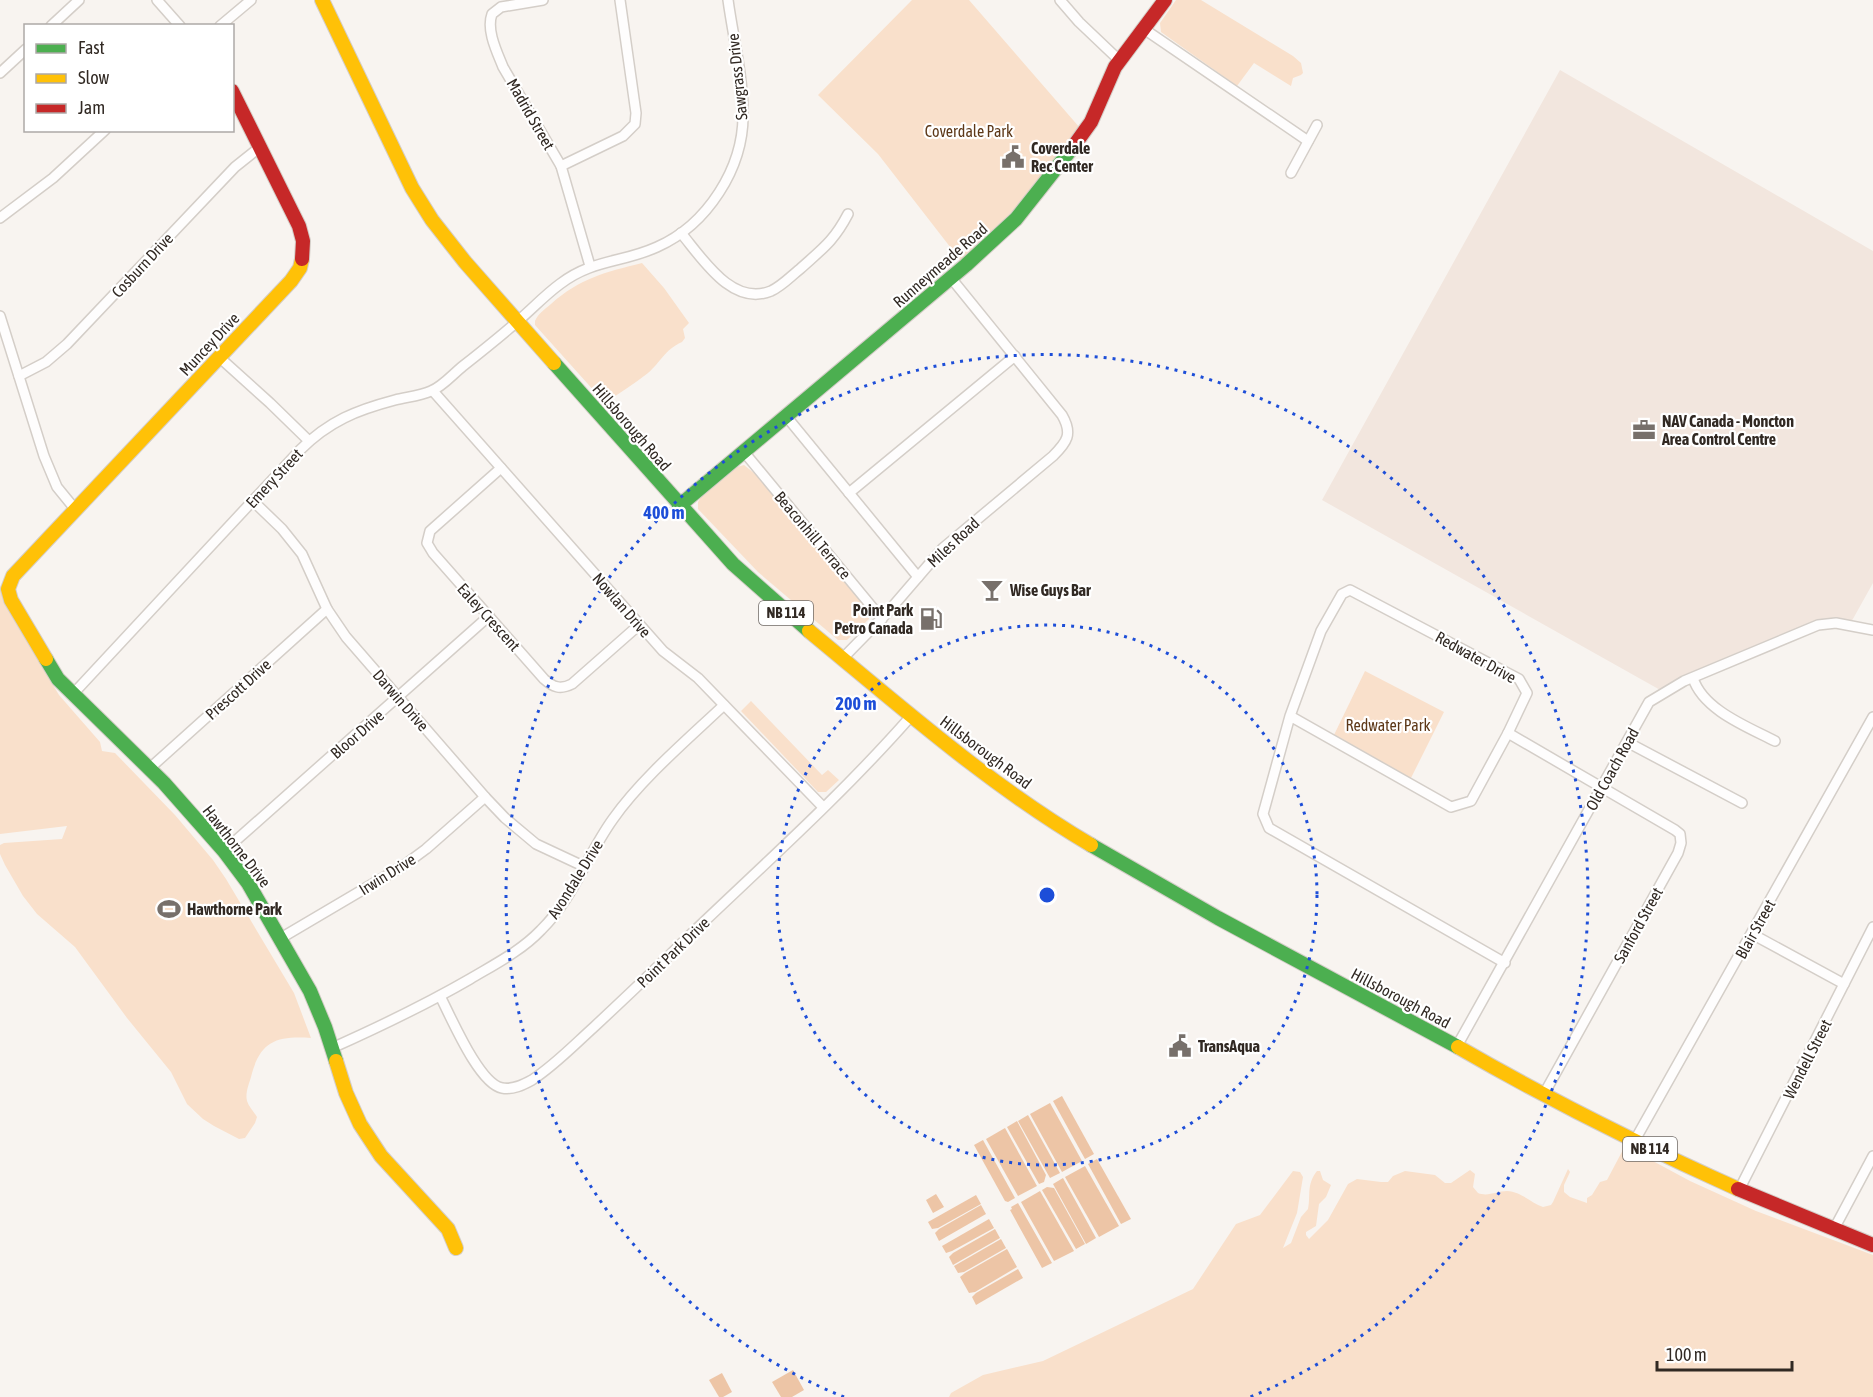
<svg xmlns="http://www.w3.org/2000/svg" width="1873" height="1397" viewBox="0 0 1873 1397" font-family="'Asap Condensed',sans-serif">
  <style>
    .built { fill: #f2e6de }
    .green { fill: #f9e0cb }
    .water { fill: #edc5a6 }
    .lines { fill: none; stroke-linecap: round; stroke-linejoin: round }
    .street-casing { stroke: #d4cec8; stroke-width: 12 }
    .fast-casing { stroke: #d4cec8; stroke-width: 16 }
    .slow-casing { stroke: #d4cec8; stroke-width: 16 }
    .jam-casing { stroke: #d4cec8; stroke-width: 16 }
    .street { stroke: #fefdfd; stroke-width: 9 }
    .fast { stroke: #4caf50; stroke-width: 14 }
    .slow { stroke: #ffc107; stroke-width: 14 }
    .jam { stroke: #c62828; stroke-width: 14 }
    .ring { fill: none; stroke: #1d4ed8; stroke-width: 3; stroke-dasharray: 3 6 }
    .labels { text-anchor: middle; stroke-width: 4.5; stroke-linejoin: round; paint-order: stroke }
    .shield { fill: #fff; stroke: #6f6965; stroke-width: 1.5 }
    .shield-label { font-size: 15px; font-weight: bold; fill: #312923 }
    .street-label { font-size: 16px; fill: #312923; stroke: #fff }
    .park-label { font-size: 16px; fill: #5d3818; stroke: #fff }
    .poi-label { font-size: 16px; font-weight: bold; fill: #312923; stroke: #fff; text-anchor: start }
    .centre { fill: #1d4ed8; stroke: #fff; stroke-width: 3 }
    .ring-label { font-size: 18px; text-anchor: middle; font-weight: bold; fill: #1d4ed8; stroke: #fff; stroke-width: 4.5; stroke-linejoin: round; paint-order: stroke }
  </style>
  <rect width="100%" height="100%" fill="#f8f4f0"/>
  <path class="built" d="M 1560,70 L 1873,251 L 1873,583 L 1849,626 L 1818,625 L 1662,691 L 1322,500 Z"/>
  <g class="green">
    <path d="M 912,0 L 969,0 L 1080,128 L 1015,209 L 1000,225 L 961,261 L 878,154 L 818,95 Z"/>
    <path d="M 1176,0 L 1201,0 L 1293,56 L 1301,63 L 1303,73 L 1301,75 L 1293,78 L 1291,86 L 1254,63 L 1237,86 L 1161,32 L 1160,23 Z"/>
    <path d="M 642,263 L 664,288 L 689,323 L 683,329 L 685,338 L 682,342 C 664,350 661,362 648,373 C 634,384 619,393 605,403 L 535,325 L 535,321 C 538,314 545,309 551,304 C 580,278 606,272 642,263 Z"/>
    <path d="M 744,465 L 764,481 L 870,611 L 869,619 L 847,640 L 838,640 L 758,572 L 698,509 L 698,502 L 701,497 L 737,467 Z"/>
    <path d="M 0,584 L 3,601 L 59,695 L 100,742 L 102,751 L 115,753 L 175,815 L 213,860 L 226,879 L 294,993 L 311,1038 C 276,1036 260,1041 251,1077 C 249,1084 245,1093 247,1101 C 249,1107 254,1112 257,1117 L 255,1123 L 245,1138 L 239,1139 L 214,1126 L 203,1119 L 187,1104 L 171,1072 L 127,1018 L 75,947 L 37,914 L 23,896 L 5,865 L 0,854 L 0,845 L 4,843 L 62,839 L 67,826 L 0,834 Z"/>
    <path d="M 1365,671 L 1444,712 L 1410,780 L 1333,737 Z"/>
    <path d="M 751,701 L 822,775 L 828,770 L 839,780 L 826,792 L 818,792 L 741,711 Z"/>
    <path d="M 1625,1146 L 1690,1181 L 1756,1211 L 1873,1255 L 1873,1397 L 949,1397 L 951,1393 L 983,1375 L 1043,1361 L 1193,1289 L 1236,1224 L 1260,1215 L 1293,1171 L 1300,1172 L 1303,1177 L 1297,1213 L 1283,1248 L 1291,1243 L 1301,1217 L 1308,1209 C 1311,1195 1306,1185 1317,1171 L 1320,1171 L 1323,1180 L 1331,1185 L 1326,1197 L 1319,1204 L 1316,1226 L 1306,1232 L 1306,1235 L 1309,1239 L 1328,1220 L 1348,1184 L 1357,1179 L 1381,1182 L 1388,1182 L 1393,1176 L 1405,1171 L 1435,1175 L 1445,1183 L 1451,1183 L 1470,1170 L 1475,1174 L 1473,1187 L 1478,1193 C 1488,1197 1497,1191 1507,1191 C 1522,1192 1531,1203 1543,1207 L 1551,1205 L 1553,1202 L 1568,1169 L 1570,1172 L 1564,1185 L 1564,1192 L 1570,1197 L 1587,1203 L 1587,1198 L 1592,1195 L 1600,1182 L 1607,1180 Z"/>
  </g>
  <g class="water">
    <path d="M 1062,1096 L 1094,1154 L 1085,1159 L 1053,1101 Z"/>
    <path d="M 1050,1103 L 1082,1161 L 1062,1172 L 1030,1114 Z"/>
    <path d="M 1028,1115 L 1060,1173 L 1050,1178 L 1018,1121 Z"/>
    <path d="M 1017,1121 L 1046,1175 L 1044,1182 L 1039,1184 L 1007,1127 Z"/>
    <path d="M 1005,1128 L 1037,1186 L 1018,1196 L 986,1139 Z"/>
    <path d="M 983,1140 L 1015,1198 L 1008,1202 L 1005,1201 L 974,1145 Z"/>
    <path d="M 1097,1159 L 1131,1219 L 1121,1224 L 1088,1164 Z"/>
    <path d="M 1085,1166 L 1119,1226 L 1099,1237 L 1065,1177 Z"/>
    <path d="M 1063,1178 L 1096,1238 L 1086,1244 L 1053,1184 Z"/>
    <path d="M 1047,1187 L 1054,1188 L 1085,1244 L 1076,1249 L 1042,1190 Z"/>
    <path d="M 1040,1191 L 1074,1251 L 1054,1261 L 1021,1202 Z"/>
    <path d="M 936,1194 L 944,1207 L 933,1213 L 926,1200 Z"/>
    <path d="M 976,1195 L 981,1204 L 938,1228 L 932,1229 L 928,1222 Z"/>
    <path d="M 1018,1203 L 1052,1263 L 1042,1268 L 1010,1210 L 1012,1209 L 1011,1207 Z"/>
    <path d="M 981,1205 L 986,1214 L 939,1241 L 935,1233 L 939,1229 Z"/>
    <path d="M 989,1219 L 994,1228 L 952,1251 L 946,1253 L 942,1246 Z"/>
    <path d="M 995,1229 L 1000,1238 L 953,1265 L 949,1257 L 953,1253 Z"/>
    <path d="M 1001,1239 L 1006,1248 L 964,1272 L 958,1273 L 954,1266 Z"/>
    <path d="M 1007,1249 L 1017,1267 L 975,1292 L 969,1293 L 960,1277 L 965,1273 Z"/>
    <path d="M 1018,1269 L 1023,1278 L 976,1305 L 972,1297 L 976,1293 Z"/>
    <path d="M 793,1370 L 804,1390 L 792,1397 L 781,1397 L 772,1382 Z"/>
    <path d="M 722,1373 L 732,1392 L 723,1397 L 719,1397 L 709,1380 Z"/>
  </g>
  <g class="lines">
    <g class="street-casing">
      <g id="street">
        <path d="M 157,0 L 180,26"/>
        <path d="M 543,0 L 501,7 L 492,14 C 486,30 497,52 503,67 L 561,166 L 590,266"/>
        <path d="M 1060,0 L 1079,22 L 1120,61"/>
        <path d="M 51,26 L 79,0"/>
        <path d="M 220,26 L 251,0"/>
        <path d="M 1144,29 L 1308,141"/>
        <path d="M 0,73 L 26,49"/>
        <path d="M 561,166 L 623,136 L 635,124 L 636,113 L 620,0"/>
        <path d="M 1291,173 L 1317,125"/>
        <path d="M 0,218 L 53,178 L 105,130"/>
        <path d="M 681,233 C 702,258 732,307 771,291 C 782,286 791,276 800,269 C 822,249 834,241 848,214"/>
        <path d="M 0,316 L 44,456 L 57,487 L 75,509"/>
        <path d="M 219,357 L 270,403 L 309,441"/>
        <path d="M 19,376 L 46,362 L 67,344 L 235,167 L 260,147"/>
        <path d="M 433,391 L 663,651 L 698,678 L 823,807"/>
        <path d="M 786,416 L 918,577"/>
        <path d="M 744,452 L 882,619"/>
        <path d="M 501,468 L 430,531 L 427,543 L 433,553 L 544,679 C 553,687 560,690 572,684 L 639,625"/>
        <path d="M 849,493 L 1015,356"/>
        <path d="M 253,501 L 282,529 L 302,554 L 327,609 L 346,637 L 485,797 L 505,818 L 536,844 L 583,866"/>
        <path d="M 842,659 L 887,613 L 943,548 L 1053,456 C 1067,442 1073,434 1062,415 L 951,278"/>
        <path d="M 1693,678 C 1703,710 1748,727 1775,741"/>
        <path d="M 73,694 L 300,450 C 329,421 357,410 395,400 C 407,397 420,396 431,391 C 442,387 453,374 463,366 C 482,351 501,336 519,320 C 533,308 545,295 560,284 C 593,259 622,263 657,247 C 707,225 744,168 743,113 C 743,75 733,37 728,0"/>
        <path d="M 1290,716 L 1451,807 L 1471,801 L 1508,733 L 1527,693 L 1519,679 L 1350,590 L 1342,594 L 1321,631 L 1290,716 L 1263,814 L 1269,828 L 1505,963"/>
        <path d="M 1508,733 C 1564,765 1619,798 1675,830 L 1680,834 L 1681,843 L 1678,853 L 1544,1094"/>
        <path d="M 1627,742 L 1742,803"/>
        <path d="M 150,768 L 327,609"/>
        <path d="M 224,851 L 489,616"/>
        <path d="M 1752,934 L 1844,984"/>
        <path d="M 281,938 L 403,866 L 426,849 L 485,797"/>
        <path d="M 440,996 C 451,1017 479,1084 502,1088 C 513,1090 523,1085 532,1080 C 555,1065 574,1045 594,1027 C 625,998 656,969 686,939 C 762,866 842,795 912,715"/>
        <path d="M 1457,1046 L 1649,702 L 1684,681 L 1818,625 L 1836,623 L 1873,630"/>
        <path d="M 332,1048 C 379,1027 425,1005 470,979 C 495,964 521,951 541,930 C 573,899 587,855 613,819 C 641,779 688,739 724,705"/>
        <path d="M 1635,1140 L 1873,717"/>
        <path d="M 1739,1190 L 1873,927"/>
        <path d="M 1834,1229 L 1873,1156"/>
      </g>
    </g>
    <g class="fast-casing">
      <g id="fast">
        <path d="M 554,363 L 733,564 L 809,631"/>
        <path d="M 679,506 L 966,265 L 1016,219 L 1073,147"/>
        <path d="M 46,659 L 58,679 L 164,783 L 224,851 L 248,883 L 310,991 L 325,1027 L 336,1061"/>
        <path d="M 1091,845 L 1218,918 L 1458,1047"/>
      </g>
    </g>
    <g class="slow-casing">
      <g id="slow">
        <path d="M 322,0 L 412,188 L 432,220 L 465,262 L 554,363"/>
        <path d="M 809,631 C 900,706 989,785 1091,845"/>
        <path d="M 46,659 L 11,600 L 8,589 L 13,576 L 291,281 L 300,268 L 302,259"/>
        <path d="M 1458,1047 C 1548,1099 1642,1146 1738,1189"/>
        <path d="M 336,1061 L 346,1093 L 360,1124 L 381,1156 L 448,1229 L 456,1248"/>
      </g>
    </g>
    <g class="jam-casing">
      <g id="jam">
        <path d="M 232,91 L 299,226 L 303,241 L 302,259"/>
        <path d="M 1073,147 L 1091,122 L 1115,67 L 1165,0"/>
        <path d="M 1738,1189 L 1873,1245"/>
      </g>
    </g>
    <use href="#street" class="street"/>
    <use href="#fast" class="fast"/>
    <use href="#slow" class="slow"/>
    <use href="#jam" class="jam"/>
  </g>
  <g class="ring">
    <circle cx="1047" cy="895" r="270"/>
    <path d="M844 1397A541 541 0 1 1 1250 1397"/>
  </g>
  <defs>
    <g id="civic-bare" transform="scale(1.8)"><path d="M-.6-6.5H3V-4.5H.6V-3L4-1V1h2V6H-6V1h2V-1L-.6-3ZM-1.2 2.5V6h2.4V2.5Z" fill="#77706b" stroke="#fff" stroke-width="2.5" paint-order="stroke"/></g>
    <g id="office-bare" transform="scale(1.8)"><path d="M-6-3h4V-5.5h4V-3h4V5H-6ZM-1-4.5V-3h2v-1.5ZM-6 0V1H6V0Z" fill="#77706b" stroke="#fff" stroke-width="2.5" paint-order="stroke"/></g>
    <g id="bar-bare" transform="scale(1.8)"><path d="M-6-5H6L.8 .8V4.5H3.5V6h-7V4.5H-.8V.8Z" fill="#77706b" stroke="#fff" stroke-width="2.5" paint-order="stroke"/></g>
    <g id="fuel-bare" transform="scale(1.8)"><path d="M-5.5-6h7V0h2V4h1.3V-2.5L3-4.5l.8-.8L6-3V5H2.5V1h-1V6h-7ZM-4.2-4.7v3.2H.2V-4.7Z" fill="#77706b" stroke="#fff" stroke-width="2.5" paint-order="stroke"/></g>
    <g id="stadium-bare" transform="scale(1.8)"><path d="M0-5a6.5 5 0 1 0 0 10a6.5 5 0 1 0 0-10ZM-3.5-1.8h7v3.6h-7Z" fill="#77706b" stroke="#fff" stroke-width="2.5" paint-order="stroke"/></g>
  </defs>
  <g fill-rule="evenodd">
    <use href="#civic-bare" x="1013" y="157"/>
    <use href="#office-bare" x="1644" y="430"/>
    <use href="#bar-bare" x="992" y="590"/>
    <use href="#fuel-bare" x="931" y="619"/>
    <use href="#stadium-bare" x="169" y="909"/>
    <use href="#civic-bare" x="1180" y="1046"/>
  </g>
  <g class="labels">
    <g class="shield">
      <rect x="759" y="601" width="54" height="24" rx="4.5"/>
      <rect x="1623" y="1137" width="54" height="24" rx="4.5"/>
    </g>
    <g class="shield-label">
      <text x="786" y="618">NB 114</text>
      <text x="1650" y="1154">NB 114</text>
    </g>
    <g class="street-label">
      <text transform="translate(737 77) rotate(-96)" y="6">Sawgrass Drive</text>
      <text transform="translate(531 114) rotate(60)" y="6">Madrid Street</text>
      <text transform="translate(142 265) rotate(-47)" y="6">Cosburn Drive</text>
      <text transform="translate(940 265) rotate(-41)" y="6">Runneymeade Road</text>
      <text transform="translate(209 344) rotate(-47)" y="6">Muncey Drive</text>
      <text transform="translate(632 427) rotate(49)" y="6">Hillsborough Road</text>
      <text transform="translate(274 478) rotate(-47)" y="6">Emery Street</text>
      <text transform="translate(813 535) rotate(50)" y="6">Beaconhill Terrace</text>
      <text transform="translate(953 542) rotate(-43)" y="6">Miles Road</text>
      <text transform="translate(622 605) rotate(49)" y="6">Nowlan Drive</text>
      <text transform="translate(489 617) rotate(48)" y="6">Ealey Crescent</text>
      <text transform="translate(1476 657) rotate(29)" y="6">Redwater Drive</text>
      <text transform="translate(238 689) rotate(-42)" y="6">Prescott Drive</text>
      <text transform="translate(401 700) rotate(49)" y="6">Darwin Drive</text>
      <text transform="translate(357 734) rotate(-41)" y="6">Bloor Drive</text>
      <text transform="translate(986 752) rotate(37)" y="6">Hillsborough Road</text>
      <text transform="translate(1612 769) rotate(-61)" y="6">Old Coach Road</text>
      <text transform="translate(237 846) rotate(52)" y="6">Hawthorne Drive</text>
      <text transform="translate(387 874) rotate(-32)" y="6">Irwin Drive</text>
      <text transform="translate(575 879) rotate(-58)" y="6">Avondale Drive</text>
      <text transform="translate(1638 925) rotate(-61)" y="6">Sanford Street</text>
      <text transform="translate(1755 929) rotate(-61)" y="6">Blair Street</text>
      <text transform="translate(673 952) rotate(-44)" y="6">Point Park Drive</text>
      <text transform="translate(1401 998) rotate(28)" y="6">Hillsborough Road</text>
      <text transform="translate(1807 1059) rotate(-63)" y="6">Wendell Street</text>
    </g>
    <g class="park-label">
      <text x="969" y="137">Coverdale Park</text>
      <text x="1388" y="731">Redwater Park</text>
    </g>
    <g class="poi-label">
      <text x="1031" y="154">Coverdale<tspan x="1031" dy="18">Rec Center</tspan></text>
      <text x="1662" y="427">NAV Canada - Moncton<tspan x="1662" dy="18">Area Control Centre</tspan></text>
      <text x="1010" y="596">Wise Guys Bar</text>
      <text x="913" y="616" text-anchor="end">Point Park<tspan x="913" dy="18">Petro Canada</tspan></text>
      <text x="187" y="915">Hawthorne Park</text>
      <text x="1198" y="1052">TransAqua</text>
    </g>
  </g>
  <circle cx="1047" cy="895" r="9" class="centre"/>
  <g class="ring-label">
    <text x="664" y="519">400 m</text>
    <text x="856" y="710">200 m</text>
  </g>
  <rect x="24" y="24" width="210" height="108" fill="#ffffff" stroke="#ada9a7" stroke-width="1.5"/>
  <rect x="36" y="44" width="30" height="9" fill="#4caf50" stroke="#ada9a7" stroke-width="1.5"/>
  <text x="78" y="54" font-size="18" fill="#312923">Fast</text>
  <rect x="36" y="74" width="30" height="9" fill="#ffc107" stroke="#ada9a7" stroke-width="1.5"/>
  <text x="78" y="84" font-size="18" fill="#312923">Slow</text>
  <rect x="36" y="104" width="30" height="9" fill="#c62828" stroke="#ada9a7" stroke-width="1.5"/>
  <text x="78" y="114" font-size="18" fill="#312923">Jam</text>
  <path d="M1657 1361v9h135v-9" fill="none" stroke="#312923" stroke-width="3"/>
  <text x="1666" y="1361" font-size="18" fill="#312923" stroke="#ffffff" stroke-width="4.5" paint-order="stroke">100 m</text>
</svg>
